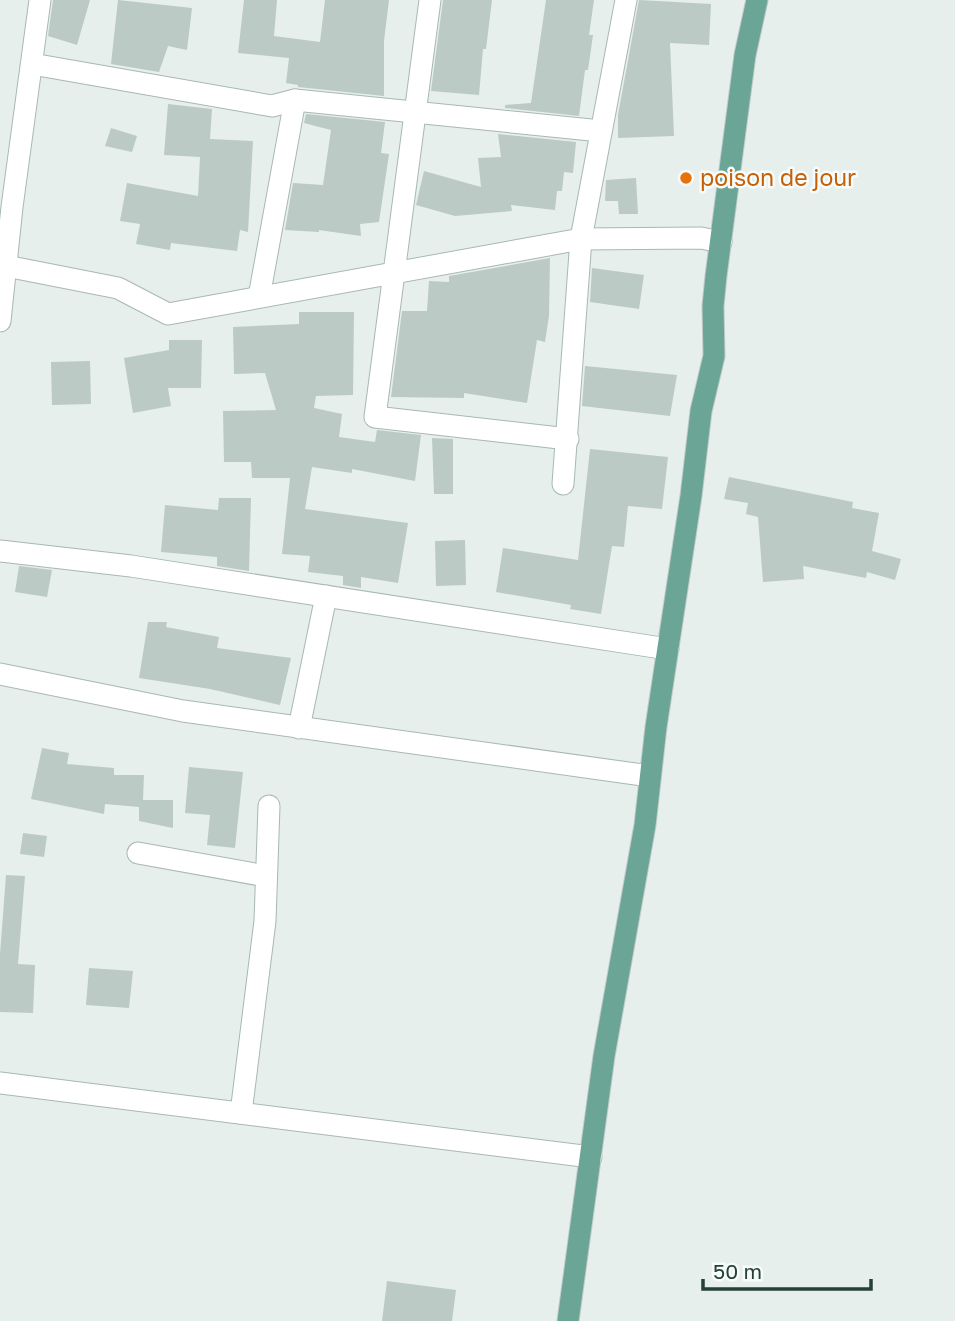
<svg xmlns="http://www.w3.org/2000/svg" width="955" height="1321" viewBox="0 0 955 1321" font-family="'Golos Text',sans-serif">
  <style>
    .building { fill: #bbcac4 }
    .lines { fill: none; stroke-linecap: round; stroke-linejoin: round }
    .minor-casing { stroke: #a8b8b2; stroke-width: 23 }
    .primary-casing { stroke: #c2cac8; stroke-width: 23 }
    .minor { stroke: #fff; stroke-width: 21 }
    .primary { stroke: #6aa596; stroke-width: 21 }
    .food-dot { fill: #e8710a; stroke: #f7fbf9; stroke-width: 2.5 }
    .labels { text-anchor: middle; stroke-width: 5; stroke-linejoin: round; paint-order: stroke }
    .food-label { font-size: 23px; fill: #c56008; stroke: #f7fbf9; text-anchor: start }
  </style>
  <rect width="100%" height="100%" fill="#e6efeb"/>
  <g class="building">
    <path d="M 53,0 L 90,0 L 77,45 L 48,36 Z"/>
    <path d="M 118,0 L 192,8 L 187,50 L 168,46 L 159,72 L 111,64 Z"/>
    <path d="M 244,0 L 277,0 L 274,36 L 320,42 L 325,0 L 389,0 L 384,41 L 384,96 L 298,87 L 298,85 L 286,83 L 289,58 L 238,53 Z"/>
    <path d="M 443,0 L 492,0 L 486,49 L 483,49 L 479,95 L 431,91 Z"/>
    <path d="M 546,0 L 594,0 L 589,35 L 593,35 L 588,70 L 585,70 L 579,116 L 505,108 L 505,105 L 531,103 Z"/>
    <path d="M 639,0 L 711,4 L 709,45 L 670,43 L 674,136 L 618,138 L 618,115 Z"/>
    <path d="M 168,104 L 212,109 L 210,139 L 253,141 L 248,232 L 240,230 L 237,251 L 171,243 L 170,250 L 136,244 L 140,224 L 120,221 L 127,183 L 198,196 L 200,157 L 164,155 Z"/>
    <path d="M 306,114 L 385,122 L 381,153 L 389,154 L 379,222 L 360,224 L 361,236 L 319,230 L 319,232 L 285,230 L 293,183 L 323,185 L 331,130 L 304,123 Z"/>
    <path d="M 111,128 L 137,136 L 132,152 L 105,146 Z"/>
    <path d="M 498,134 L 576,142 L 573,173 L 564,172 L 562,191 L 557,191 L 555,210 L 511,205 L 512,211 L 455,216 L 416,205 L 424,171 L 481,187 L 478,158 L 501,157 Z"/>
    <path d="M 636,178 L 638,214 L 619,214 L 618,201 L 605,201 L 606,180 Z"/>
    <path d="M 550,258 L 549,316 L 545,342 L 537,340 L 527,403 L 464,393 L 464,398 L 391,397 L 402,311 L 427,311 L 429,281 L 449,282 L 449,276 Z"/>
    <path d="M 592,268 L 644,275 L 639,309 L 590,302 Z"/>
    <path d="M 299,312 L 354,312 L 353,395 L 316,396 L 314,408 L 342,414 L 339,437 L 375,442 L 377,430 L 421,435 L 415,481 L 352,469 L 352,473 L 312,467 L 305,509 L 408,523 L 398,583 L 361,577 L 361,588 L 343,585 L 343,576 L 308,572 L 310,556 L 282,554 L 290,478 L 252,478 L 251,462 L 224,462 L 223,411 L 276,410 L 265,373 L 234,374 L 233,327 L 299,324 Z"/>
    <path d="M 169,340 L 202,340 L 201,388 L 168,388 L 171,406 L 133,413 L 124,358 L 169,350 Z"/>
    <path d="M 90,361 L 91,404 L 52,405 L 51,362 Z"/>
    <path d="M 585,366 L 677,375 L 670,416 L 582,406 Z"/>
    <path d="M 432,438 L 453,439 L 453,494 L 434,494 Z"/>
    <path d="M 590,449 L 668,457 L 662,509 L 628,506 L 624,547 L 612,546 L 601,614 L 570,609 L 571,605 L 496,592 L 503,548 L 578,560 Z"/>
    <path d="M 729,477 L 853,502 L 852,508 L 879,513 L 872,551 L 901,559 L 895,580 L 867,572 L 866,578 L 803,566 L 804,579 L 763,582 L 758,517 L 746,514 L 748,503 L 724,499 Z"/>
    <path d="M 219,498 L 251,498 L 249,571 L 217,566 L 217,557 L 161,552 L 165,505 L 218,510 Z"/>
    <path d="M 465,540 L 466,585 L 436,586 L 435,541 Z"/>
    <path d="M 19,566 L 52,570 L 47,597 L 15,592 Z"/>
    <path d="M 148,622 L 167,622 L 166,627 L 219,637 L 217,648 L 291,658 L 280,705 L 210,689 L 139,678 Z"/>
    <path d="M 42,748 L 69,753 L 67,764 L 114,768 L 114,775 L 144,775 L 143,800 L 173,800 L 173,828 L 139,821 L 139,807 L 105,804 L 104,814 L 31,799 Z"/>
    <path d="M 189,767 L 243,772 L 235,848 L 207,845 L 210,815 L 185,813 Z"/>
    <path d="M 23,833 L 47,836 L 44,857 L 20,854 Z"/>
    <path d="M 6,875 L 25,876 L 18,964 L 35,965 L 33,1013 L 0,1012 L 0,954 Z"/>
    <path d="M 89,968 L 133,971 L 129,1008 L 86,1005 Z"/>
    <path d="M 387,1281 L 456,1290 L 452,1321 L 382,1321 Z"/>
  </g>
  <g class="lines">
    <g class="minor-casing">
      <g id="minor">
        <path d="M 430,0 L 375,417 L 568,439"/>
        <path d="M 32,64 L 272,106 L 295,100 L 601,131"/>
        <path d="M 6,266 L 118,288 L 168,314 L 581,239 L 701,238 L 721,242"/>
        <path d="M 259,297 L 295,100"/>
        <path d="M 0,321 L 12,207 L 40,0"/>
        <path d="M 563,484 L 581,239 L 626,0"/>
        <path d="M 0,551 L 131,566 L 668,649"/>
        <path d="M 0,674 L 183,711 L 650,776"/>
        <path d="M 299,728 L 326,596"/>
        <path d="M 138,853 L 266,876"/>
        <path d="M 0,1083 L 591,1157"/>
        <path d="M 241,1113 L 265,921 L 269,806"/>
      </g>
    </g>
    <g class="primary-casing">
      <path id="primary" d="M 568,1321 L 604,1056 L 645,825 L 656,727 L 691,496 L 701,411 L 714,356 L 713,306 L 716,276 L 745,55 L 757,0"/>
    </g>
    <use href="#minor" class="minor"/>
    <use href="#primary" class="primary"/>
  </g>
  <circle class="food-dot" cx="686" cy="178" r="7"/>
  <g class="labels">
    <g class="food-label">
      <text x="700" y="186">poison de jour</text>
    </g>
  </g>
  <path d="M703 1279v10h168v-10" fill="none" stroke="#24423a" stroke-width="3.5"/>
  <text x="713" y="1279" font-size="21" fill="#24423a" stroke="#f7fbf9" stroke-width="5" paint-order="stroke">50 m</text>
</svg>
